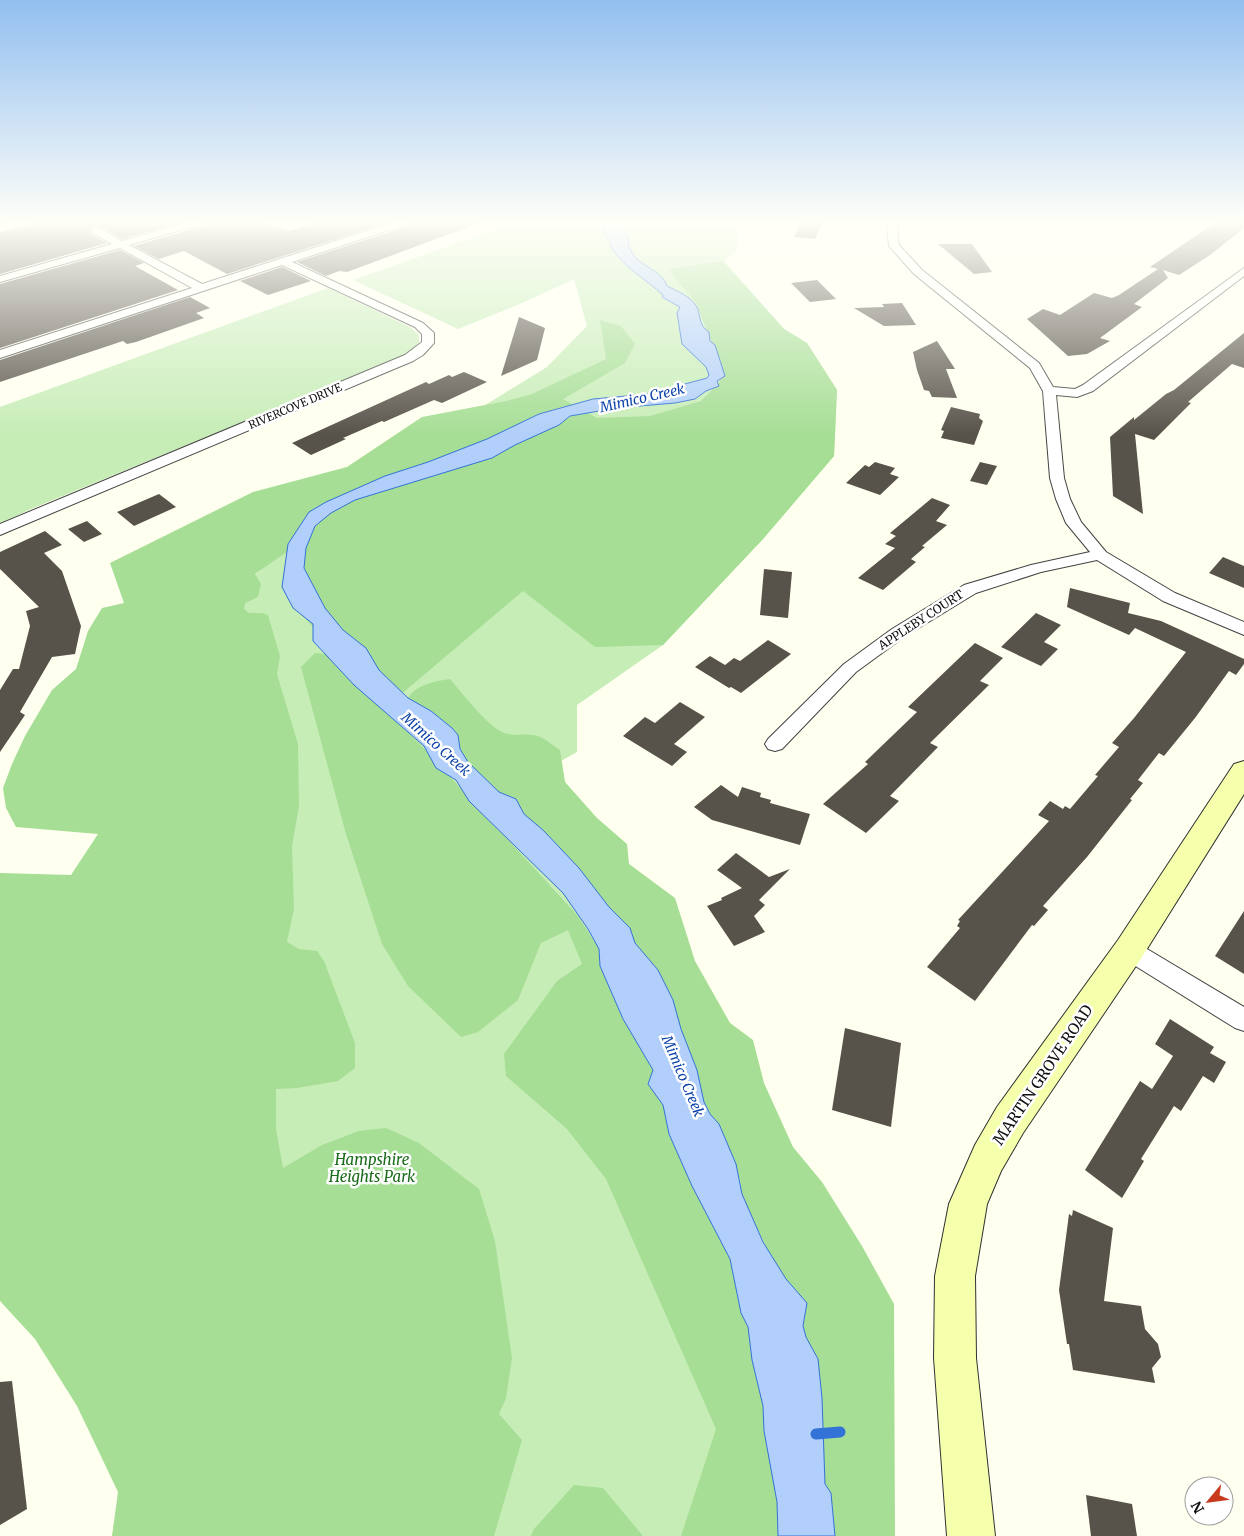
<svg xmlns="http://www.w3.org/2000/svg" width="1244" height="1536" viewBox="0 0 1244 1536" font-family="Merriweather,serif">
  <style>
    .green { fill: #c7edb7 }
    .forest { fill: #a6de95 }
    .water { fill: #b1cffa; stroke: #3372d6 }
    .lines { fill: none; stroke-linecap: round; stroke-linejoin: round }
    .stream { stroke: #3372d6; stroke-width: 11 }
    .building { fill: #58534a }
    .minor-casing { stroke: #424242; stroke-width: 2 }
    .secondary-casing { stroke: #313131; stroke-width: 2 }
    .minor { fill: #fff; fill-rule: evenodd }
    .secondary { fill: #f6ffab; fill-rule: evenodd }
    .labels { text-anchor: middle; stroke-width: 5; stroke-linejoin: round; paint-order: stroke }
    .far-street-label { font-size: 11px; fill: #0f0f0f; stroke: #fff }
    .street-label { font-size: 12px; fill: #0f0f0f; stroke: #fff }
    .water-label { font-size: 14px; font-style: italic; fill: #0f45aa; stroke: #fff }
    .near-street-label { font-size: 15px; fill: #0f0f0f; stroke: #fff }
    .near-park-label { font-size: 15px; font-style: italic; fill: #1a6b1a; stroke: #fff }
  </style>
  <rect width="100%" height="100%" fill="#fffff0"/>
  <g class="green">
    <path d="M 521,220 L 739,220 L 737,250 L 724,261 L 784,329 L 807,343 L 837,390 L 834,456 L 763,539 L 663,645 L 577,705 L 577,752 L 545,770 L 693,1008 L 882,1536 L 124,1536 L 133,1508 L 116,828 L 155,655 L 405,454 L 547,367 L 587,326 L 574,279 L 520,304 L 458,329 L 353,280 Z"/>
    <path d="M 328,288 L 410,327 L 419,335 L 419,342 L 411,351 L 396,359 L 31,509 L 0,524 L 0,407 Z"/>
  </g>
  <g class="forest">
    <path d="M 723,261 L 784,329 L 807,343 L 837,390 L 834,456 L 763,539 L 663,645 L 595,647 L 523,591 L 399,696 L 355,671 L 296,609 L 286,587 L 287,552 L 255,574 L 261,584 L 258,597 L 245,603 L 244,609 L 249,613 L 262,613 L 268,615 L 280,656 L 277,674 L 298,744 L 299,806 L 292,846 L 294,909 L 287,942 L 299,949 L 317,951 L 324,961 L 355,1043 L 355,1068 L 338,1081 L 297,1088 L 276,1089 L 276,1129 L 283,1168 L 322,1145 L 359,1131 L 386,1128 L 419,1143 L 479,1189 L 495,1241 L 512,1358 L 506,1398 L 499,1414 L 522,1440 L 494,1536 L 112,1536 L 118,1492 L 77,1406 L 35,1339 L 0,1301 L 0,873 L 71,875 L 98,834 L 16,827 L 6,808 L 3,788 L 12,764 L 25,736 L 52,690 L 76,669 L 88,631 L 102,608 L 124,603 L 110,563 L 253,492 L 347,467 L 422,417 L 506,401 L 532,394 L 606,359 L 600,320 L 621,326 L 635,344 L 625,363 L 563,399 L 597,418 L 650,416 L 701,401 L 719,383 L 721,365 L 696,303 L 668,269 Z"/>
    <path d="M 315,653 L 325,654 L 421,745 L 578,916 L 599,949 L 600,966 L 623,1019 L 653,1070 L 648,1084 L 663,1105 L 669,1134 L 692,1186 L 730,1259 L 741,1313 L 748,1327 L 752,1360 L 763,1406 L 763,1417 L 777,1502 L 778,1536 L 681,1536 L 716,1429 L 606,1179 L 567,1129 L 506,1076 L 504,1054 L 557,981 L 582,964 L 568,930 L 541,943 L 518,1000 L 478,1032 L 461,1037 L 408,986 L 382,944 L 346,834 L 301,667 Z"/>
    <path d="M 450,679 C 461,692 488,726 502,732 C 513,737 522,733 533,735 C 543,736 552,745 560,750 L 565,782 L 597,818 L 627,844 L 629,864 L 675,898 L 695,961 L 730,1023 L 753,1040 L 764,1083 L 793,1147 L 822,1182 L 862,1246 L 894,1304 L 895,1536 L 835,1536 L 831,1494 L 825,1484 L 822,1398 L 818,1359 L 806,1337 L 803,1326 L 807,1303 L 786,1279 L 771,1256 L 749,1212 L 742,1193 L 740,1179 L 719,1124 L 710,1114 L 704,1102 L 697,1070 L 681,1029 L 673,1000 L 658,970 L 635,943 L 630,928 L 609,907 L 579,868 L 543,830 L 524,814 L 516,799 L 499,792 L 468,762 L 460,749 L 458,735 L 452,728 L 431,711 L 408,698 C 416,685 435,681 450,679 Z"/>
    <path d="M 574,1485 L 603,1488 L 643,1536 L 531,1536 L 534,1529 Z"/>
  </g>
  <path class="water" d="M 605,220 L 623,220 L 621,222 L 629,242 L 628,246 C 631,250 633,256 637,259 C 647,268 663,273 667,286 C 677,291 688,295 695,304 C 702,313 697,325 709,332 L 710,341 L 715,345 L 725,376 L 717,381 L 719,386 L 706,391 L 695,399 L 675,403 L 617,408 L 570,416 L 559,425 L 515,445 L 492,458 L 355,500 L 331,513 L 315,526 L 306,548 L 304,568 L 325,608 L 343,630 L 366,648 L 379,670 L 408,698 L 431,711 L 452,728 L 458,735 L 460,749 L 468,762 L 499,792 L 516,799 L 524,814 L 543,830 L 579,868 L 609,907 L 630,928 L 635,943 L 658,970 L 673,1000 L 681,1029 L 697,1070 L 704,1102 L 710,1114 L 719,1124 L 736,1164 L 742,1194 L 763,1242 L 786,1279 L 807,1303 L 803,1326 L 806,1337 L 818,1359 L 822,1398 L 825,1484 L 831,1493 L 835,1536 L 778,1536 L 777,1502 L 764,1431 L 763,1406 L 752,1360 L 748,1327 L 741,1313 L 730,1259 L 692,1186 L 669,1134 L 663,1105 L 648,1084 L 653,1070 L 623,1019 L 600,966 L 599,949 L 588,929 L 563,893 L 469,801 L 456,780 L 436,768 L 424,746 L 354,685 L 313,641 L 313,624 L 293,608 L 282,587 L 288,544 L 309,512 L 326,502 L 385,476 L 428,462 L 487,439 L 539,414 L 593,399 L 648,394 L 707,378 L 709,375 L 706,367 L 682,344 L 677,313 L 680,307 L 662,297 L 663,295 C 646,279 621,266 610,245 L 611,243 L 603,231 Z"/>
  <g class="lines">
    <path class="stream" d="M 816,1434 L 840,1432"/>
  </g>
  <g class="building">
    <path d="M 48,220 L 190,220 L 122,239 L 99,226 L 92,226 L 90,228 L 91,234 L 107,243 L 0,274 L 0,232 Z"/>
    <path d="M 212,220 L 255,220 L 289,231 L 327,220 L 396,220 L 227,274 L 184,251 L 159,259 L 134,246 L 209,224 Z"/>
    <path d="M 417,220 L 481,220 L 482,222 L 347,272 L 339,271 L 326,276 L 297,262 L 414,224 Z"/>
    <path d="M 802,220 L 823,221 L 815,239 L 794,237 Z"/>
    <path d="M 1219,220 L 1244,220 L 1244,228 L 1210,255 L 1179,275 L 1163,270 L 1168,278 L 1134,304 L 1142,307 L 1100,338 L 1110,341 L 1087,354 L 1068,356 L 1027,319 L 1043,309 L 1060,315 L 1094,293 L 1112,298 L 1119,295 L 1158,269 L 1150,267 Z"/>
    <path d="M 938,244 L 972,244 L 992,272 L 974,274 Z"/>
    <path d="M 120,250 L 144,263 L 135,266 L 178,290 L 0,348 L 0,284 Z"/>
    <path d="M 282,267 L 311,281 L 268,295 L 240,281 Z"/>
    <path d="M 817,280 L 836,299 L 810,302 L 791,283 Z"/>
    <path d="M 190,297 L 210,308 L 196,313 L 204,318 L 136,342 L 127,344 L 123,341 L 0,382 L 0,360 Z"/>
    <path d="M 902,303 L 916,325 L 884,326 L 854,308 L 884,307 L 882,304 Z"/>
    <path d="M 519,317 L 545,328 L 537,360 L 501,376 Z"/>
    <path d="M 1244,333 L 1244,368 L 1232,364 L 1188,402 L 1191,403 L 1154,440 L 1135,434 L 1143,514 L 1113,496 L 1110,437 L 1134,417 L 1134,420 L 1166,394 L 1174,390 Z"/>
    <path d="M 937,341 L 955,369 L 946,369 L 957,398 L 932,397 L 929,391 L 924,390 L 917,370 L 913,352 Z"/>
    <path d="M 464,372 L 487,382 L 442,403 L 434,400 L 384,422 L 382,421 L 343,438 L 346,439 L 311,455 L 292,443 L 426,382 L 429,384 L 449,375 L 452,377 Z"/>
    <path d="M 951,407 L 980,414 L 979,418 L 983,421 L 974,445 L 941,438 L 944,431 L 941,430 Z"/>
    <path d="M 875,462 L 895,468 L 890,474 L 899,477 L 880,495 L 846,483 L 865,465 L 869,467 Z"/>
    <path d="M 980,462 L 997,466 L 987,485 L 970,481 Z"/>
    <path d="M 159,494 L 176,507 L 134,526 L 117,512 Z"/>
    <path d="M 932,498 L 950,505 L 936,521 L 947,525 L 922,546 L 925,547 L 911,559 L 916,562 L 883,590 L 858,578 L 895,548 L 885,544 L 896,536 L 890,533 Z"/>
    <path d="M 87,521 L 102,534 L 84,542 L 68,529 Z"/>
    <path d="M 45,531 L 62,545 L 44,553 L 62,571 L 81,626 L 75,654 L 52,657 L 20,712 L 25,715 L 0,752 L 0,690 L 13,669 L 19,669 L 30,626 L 26,611 L 39,607 L 0,569 L 0,552 Z"/>
    <path d="M 1223,557 L 1244,566 L 1244,588 L 1209,573 Z"/>
    <path d="M 764,569 L 792,572 L 788,618 L 760,615 Z"/>
    <path d="M 1070,588 L 1130,603 L 1128,613 L 1161,621 L 1244,659 L 1244,664 L 1236,675 L 1229,671 L 1195,718 L 1164,756 L 1159,753 L 1138,780 L 1143,783 L 1130,799 L 1132,800 L 1087,857 L 1043,906 L 1048,910 L 1034,926 L 1032,925 L 975,1001 L 927,967 L 960,928 L 957,926 L 960,921 L 958,920 L 1049,821 L 1038,815 L 1050,801 L 1063,809 L 1065,806 L 1070,809 L 1098,776 L 1095,775 L 1119,747 L 1112,743 L 1134,718 L 1186,652 L 1135,628 L 1129,635 L 1067,607 Z"/>
    <path d="M 1036,613 L 1061,625 L 1044,642 L 1058,649 L 1041,666 L 1001,647 Z"/>
    <path d="M 768,640 L 791,654 L 741,693 L 731,687 L 729,688 L 695,667 L 710,656 L 725,665 L 734,658 L 740,661 Z"/>
    <path d="M 975,643 L 1003,658 L 980,681 L 989,685 L 930,743 L 938,747 L 890,796 L 899,801 L 866,833 L 823,804 L 868,764 L 865,762 L 917,712 L 908,707 Z"/>
    <path d="M 680,702 L 705,717 L 674,744 L 687,752 L 672,766 L 623,736 L 645,717 L 655,723 Z"/>
    <path d="M 721,785 L 738,797 L 742,787 L 761,793 L 760,797 L 771,800 L 770,803 L 810,814 L 800,845 L 712,820 L 694,807 Z"/>
    <path d="M 736,853 L 769,877 L 790,869 L 759,900 L 765,905 L 754,916 L 765,932 L 734,946 L 707,906 L 722,900 L 721,898 L 742,888 L 717,870 Z"/>
    <path d="M 1244,911 L 1244,974 L 1215,956 Z"/>
    <path d="M 1170,1019 L 1214,1047 L 1210,1053 L 1226,1062 L 1214,1083 L 1203,1076 L 1181,1111 L 1174,1106 L 1141,1159 L 1144,1161 L 1122,1198 L 1085,1170 L 1140,1081 L 1152,1089 L 1173,1056 L 1155,1044 Z"/>
    <path d="M 845,1028 L 901,1043 L 891,1127 L 832,1110 Z"/>
    <path d="M 1073,1210 L 1113,1228 L 1104,1301 L 1141,1306 L 1145,1329 L 1158,1344 L 1161,1357 L 1152,1368 L 1155,1383 L 1073,1370 L 1069,1344 L 1067,1344 L 1059,1290 L 1069,1214 L 1072,1216 Z"/>
    <path d="M 12,1381 L 27,1509 L 0,1525 L 0,1382 Z"/>
    <path d="M 1086,1495 L 1132,1504 L 1137,1536 L 1091,1536 Z"/>
  </g>
  <g class="lines">
    <g class="minor-casing">
      <g id="minor">
        <path d="M 0,220 L 14,220 L 0,225 Z"/>
        <path d="M 196,220 L 210,220 L 208,222 L 129,245 L 202,284 L 401,220 L 415,220 L 413,222 L 292,262 L 423,323 L 434,333 L 434,343 L 423,355 L 413,361 L 0,535 L 0,524 L 405,355 L 422,342 L 422,334 L 415,327 L 282,265 L 0,358 L 0,350 L 192,288 L 120,248 L 0,282 L 0,276 L 112,244 L 92,232 L 92,228 L 98,228 L 122,241 Z"/>
        <path d="M 892,220 L 902,220 L 897,226 L 899,245 L 922,270 L 1039,363 L 1053,387 L 1075,389 L 1083,385 L 1244,268 L 1244,276 L 1093,391 L 1077,397 L 1056,395 L 1064,478 L 1070,499 L 1081,522 L 1106,552 L 1175,593 L 1244,622 L 1244,635 L 1163,601 L 1097,560 L 1041,572 L 976,593 L 904,637 L 856,672 L 782,749 L 775,751 L 768,749 L 765,744 L 768,739 L 844,664 L 892,629 L 964,585 L 1031,565 L 1090,552 L 1066,523 L 1056,499 L 1050,478 L 1043,391 L 1030,368 L 914,274 L 889,246 L 887,226 Z"/>
        <path d="M 1129,940 L 1137,943 L 1244,1007 L 1244,1031 L 1235,1028 L 1121,957 L 1117,950 L 1121,943 Z"/>
      </g>
    </g>
    <g class="secondary-casing">
      <path id="secondary" d="M 1244,761 L 1244,794 L 1140,960 L 1023,1133 L 1001,1171 L 987,1204 L 975,1276 L 976,1358 L 995,1536 L 947,1536 L 934,1358 L 935,1276 L 949,1204 L 975,1145 L 997,1107 L 1118,940 L 1234,764 Z"/>
    </g>
    <use href="#minor" class="minor"/>
    <use href="#secondary" class="secondary"/>
  </g>
  <linearGradient id="sky" x2="0" y2="1"><stop stop-color="#92bfef"/><stop offset="0.51" stop-color="#fffff8"/><stop offset="1" stop-color="#fffff8" stop-opacity="0"/></linearGradient>
  <rect width="1244" height="435" fill="url(#sky)"/>
  <g class="labels">
    <g class="far-street-label">
      <text transform="translate(295 406) rotate(-23)" y="4">RIVERCOVE DRIVE</text>
    </g>
    <g class="street-label">
      <text transform="translate(921 620) rotate(-33)" y="4">APPLEBY COURT</text>
    </g>
    <g class="water-label">
      <text transform="translate(642 398) rotate(-13)" y="5">Mimico Creek</text>
      <text transform="translate(436 744) rotate(42)" y="5">Mimico Creek</text>
      <text transform="translate(683 1076) rotate(67)" y="5">Mimico Creek</text>
    </g>
    <g class="near-street-label">
      <text transform="translate(1043 1075) rotate(-56)" y="5">MARTIN GROVE ROAD</text>
    </g>
    <g class="near-park-label">
      <text x="372" y="1165">Hampshire<tspan x="372" dy="17">Heights Park</tspan></text>
    </g>
  </g>
  <g transform="translate(1209 1501) rotate(241)"><circle r="24" fill="#ffffff" stroke="#9f9f9f"/>
  <path d="M0-4L9 19L0 12L-9 19Z" fill="#c9391d"/>
  <text y="-8" font-size="14" font-weight="bold" text-anchor="middle" fill="#0f0f0f">N</text>
  </g>
</svg>
